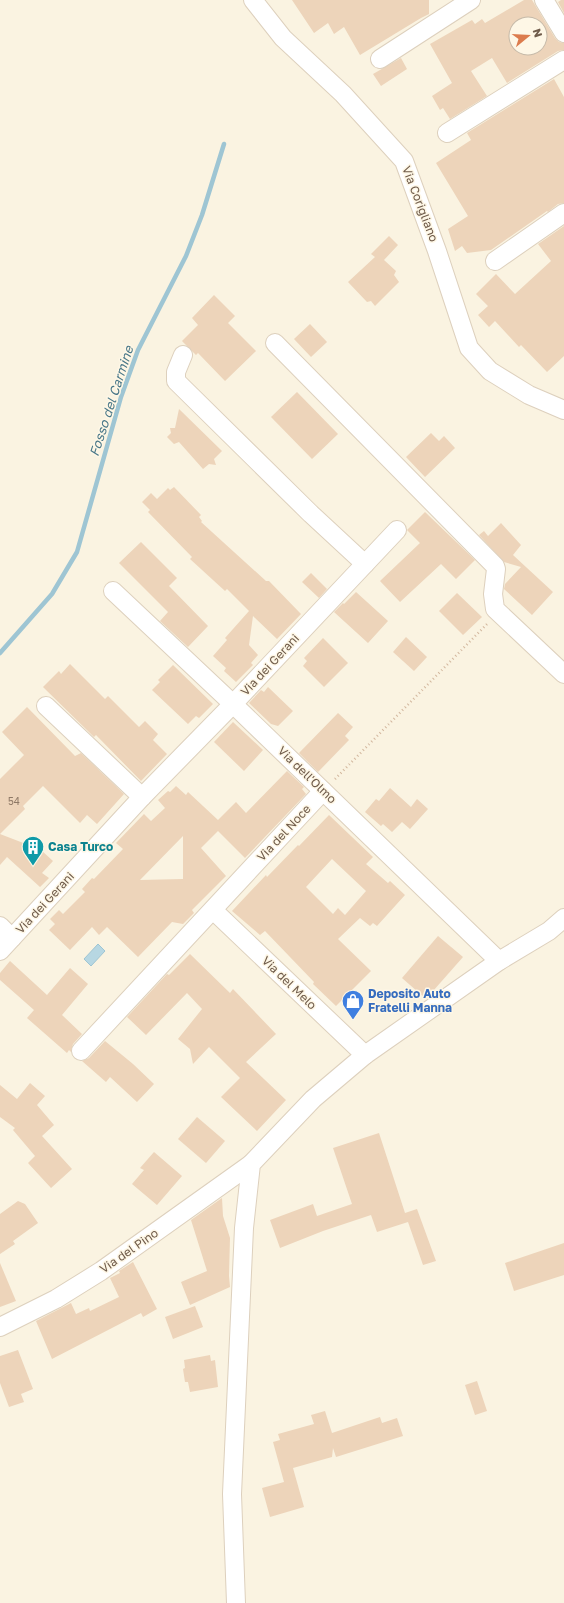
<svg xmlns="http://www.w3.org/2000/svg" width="564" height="1603" viewBox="0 0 564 1603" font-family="'Golos Text',sans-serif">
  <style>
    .water { fill: #b7d7e2; stroke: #9ec5d3 }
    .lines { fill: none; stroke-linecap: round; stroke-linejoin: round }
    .stream { stroke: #9ec5d3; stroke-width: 4.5 }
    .building { fill: #edd4ba; fill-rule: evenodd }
    .minor-casing { stroke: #ddd0bd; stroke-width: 20 }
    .path { stroke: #d2b79e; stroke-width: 2.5; stroke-dasharray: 1 3; stroke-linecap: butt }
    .minor { stroke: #fff; stroke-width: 18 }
    .labels { text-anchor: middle; stroke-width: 3; stroke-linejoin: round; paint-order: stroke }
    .number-label { font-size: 10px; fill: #8e7966 }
    .street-label { font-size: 12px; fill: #6f5b4a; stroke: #fef7e6 }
    .culture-label { font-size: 12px; font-weight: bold; fill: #0d838f; stroke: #fef7e6; text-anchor: start }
    .shop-label { font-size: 12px; font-weight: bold; fill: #366cbe; stroke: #fef7e6; text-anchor: start }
    .water-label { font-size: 13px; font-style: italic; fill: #497788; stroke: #fef7e6 }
  </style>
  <rect width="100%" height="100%" fill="#faf3e1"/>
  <path class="water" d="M 98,944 L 105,951 L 91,966 L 84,959 Z"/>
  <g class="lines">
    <path class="stream" d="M 0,653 L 52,594 L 77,552 L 121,397 L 138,350 L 186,256 L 202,215 L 224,144"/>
  </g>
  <g class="building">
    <path d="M 292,0 L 429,0 L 429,14 L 421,18 L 360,55 L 344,27 L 334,34 L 328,23 L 314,33 Z"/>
    <path d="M 524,0 L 532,0 L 555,38 L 559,42 L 564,43 L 564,50 L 558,51 L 507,83 L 492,58 L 471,71 L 487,96 L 450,119 L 443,108 L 440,110 L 432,96 L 452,83 L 430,44 L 472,20 L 475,24 L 482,19 L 485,23 ZM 516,24 L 540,24 L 540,48 L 516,48 Z"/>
    <path d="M 561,0 L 564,0 L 564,13 L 558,2 Z"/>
    <path d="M 401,58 L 407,69 L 381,86 L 373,74 Z"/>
    <path d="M 554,79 L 564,97 L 564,203 L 558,204 L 548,212 L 547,211 L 491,250 L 467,253 L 462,246 L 455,251 L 448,229 L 468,216 L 436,163 L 471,140 L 467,133 Z"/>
    <path d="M 564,226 L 564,356 L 547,372 L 521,345 L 519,347 L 495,321 L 489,327 L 478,315 L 488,306 L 476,294 L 496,274 L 515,294 L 551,261 L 538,244 Z"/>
    <path d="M 389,236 L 398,245 L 384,260 L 396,271 L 394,275 L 399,282 L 375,306 L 371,301 L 367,302 L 348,282 L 375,257 L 371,254 Z"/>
    <path d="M 214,295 L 235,316 L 228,323 L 256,351 L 225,381 L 198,353 L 196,355 L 182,341 L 198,325 L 192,318 Z"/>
    <path d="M 310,324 L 327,342 L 311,357 L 294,339 Z"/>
    <path d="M 297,392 L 338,434 L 312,459 L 271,417 Z"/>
    <path d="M 179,409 L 222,451 L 214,459 L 216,465 L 209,464 L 203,469 L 179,442 L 174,444 L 167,437 L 171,433 L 170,428 L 175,428 Z"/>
    <path d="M 431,433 L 439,441 L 444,436 L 455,448 L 425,477 L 406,457 Z"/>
    <path d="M 174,487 L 201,515 L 199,517 L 202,521 L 201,522 L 266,581 L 269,581 L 301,614 L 277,639 L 253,616 L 249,645 L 258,655 L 251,663 L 253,665 L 236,682 L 224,671 L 226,668 L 213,656 L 227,640 L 225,638 L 249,611 L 227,589 L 225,591 L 190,559 L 192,557 L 148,512 L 150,510 L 142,502 L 151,493 L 157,499 L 168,488 L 170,490 Z"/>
    <path d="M 425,512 L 475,560 L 456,579 L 441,564 L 400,602 L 380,581 L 420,543 L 407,530 Z"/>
    <path d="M 501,523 L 521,545 L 513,555 L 553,592 L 532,615 L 504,589 L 505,584 L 521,567 L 504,562 L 479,535 L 484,531 L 488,536 Z"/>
    <path d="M 141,542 L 177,578 L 169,586 L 208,626 L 188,647 L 160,621 L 168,612 L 119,563 Z"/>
    <path d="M 311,573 L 327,589 L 319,598 L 302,582 Z"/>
    <path d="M 356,592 L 388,621 L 368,643 L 334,612 L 343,603 L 344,604 Z"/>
    <path d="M 457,593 L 482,617 L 463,635 L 439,611 Z"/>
    <path d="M 406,637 L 427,657 L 414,671 L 393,652 Z"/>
    <path d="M 323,638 L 348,663 L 324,687 L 303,666 L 307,661 L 304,658 Z"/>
    <path d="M 70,664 L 105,699 L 108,696 L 139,727 L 145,721 L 158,734 L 153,740 L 167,754 L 141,781 L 96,735 L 94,737 L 43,687 L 59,671 L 61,674 Z"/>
    <path d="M 173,665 L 213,704 L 199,718 L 196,716 L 188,724 L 152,690 L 160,682 L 158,680 Z"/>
    <path d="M 268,687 L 293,711 L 278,726 L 271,724 L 249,703 L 261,690 L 264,692 Z"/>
    <path d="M 27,707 L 75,756 L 81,753 L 124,794 L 97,824 L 87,815 L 80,823 L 43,786 L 23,806 L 25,809 L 0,834 L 0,779 L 24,755 L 2,732 Z"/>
    <path d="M 338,713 L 353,727 L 345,736 L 349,740 L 318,772 L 299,753 Z"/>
    <path d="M 233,722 L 263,750 L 244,771 L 214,742 Z"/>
    <path d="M 287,771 L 304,787 L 302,789 L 306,794 L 245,858 L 218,831 L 201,848 L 226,876 L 192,910 L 194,913 L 183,924 L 172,922 L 138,957 L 107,927 L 99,935 L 92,927 L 70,950 L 49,930 L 55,924 L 50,919 L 59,910 L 63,914 L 85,892 L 82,889 L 92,878 L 94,879 L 123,849 L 116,843 L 144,814 L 151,821 L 165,808 L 158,800 L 168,791 L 170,792 L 176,786 L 186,795 L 188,792 L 218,820 L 236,802 L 246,813 ZM 183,836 L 183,879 L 140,880 Z"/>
    <path d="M 390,788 L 411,807 L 417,799 L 428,809 L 410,829 L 402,822 L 392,832 L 383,824 L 381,826 L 365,812 L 376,799 L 379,801 Z"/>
    <path d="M 329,815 L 373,857 L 366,864 L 388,883 L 390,881 L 405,895 L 377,926 L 373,923 L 370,926 L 360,918 L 338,939 L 371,971 L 336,1006 L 313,984 L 314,982 L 265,931 L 260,935 L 232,911 L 266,875 L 267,877 L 298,845 L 299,846 ZM 332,859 L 366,891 L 345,915 L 338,908 L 333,914 L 306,887 Z"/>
    <path d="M 0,834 L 26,844 L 30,840 L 53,861 L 42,873 L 49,878 L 40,887 L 7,857 L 0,865 Z"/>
    <path d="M 438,936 L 463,957 L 426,999 L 402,978 Z"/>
    <path d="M 190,954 L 230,993 L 233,989 L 276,1034 L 246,1062 L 286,1100 L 257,1131 L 221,1097 L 240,1078 L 209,1047 L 193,1064 L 190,1049 L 178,1039 L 202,1009 L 187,993 L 146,1035 L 127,1017 L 167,974 L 169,975 Z"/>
    <path d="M 10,961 L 47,995 L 70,968 L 88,984 L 62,1015 L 82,1034 L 73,1044 L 71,1052 L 69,1050 L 67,1053 L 27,1018 L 34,1010 L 0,980 L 0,973 Z"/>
    <path d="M 105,1041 L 133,1064 L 154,1084 L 137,1102 L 110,1077 L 106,1082 L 82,1061 L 89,1058 Z"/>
    <path d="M 30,1083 L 45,1096 L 37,1105 L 54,1125 L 42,1136 L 72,1169 L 51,1188 L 28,1163 L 35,1156 L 13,1130 L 15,1128 L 0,1117 L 0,1085 L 17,1099 Z"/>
    <path d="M 197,1117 L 225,1141 L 206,1163 L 178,1139 Z"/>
    <path d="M 379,1133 L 405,1213 L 417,1209 L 436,1261 L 423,1265 L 408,1222 L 377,1232 L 371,1215 L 323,1231 L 280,1248 L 270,1220 L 313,1204 L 317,1216 L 352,1204 L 333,1148 Z"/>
    <path d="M 154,1152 L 182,1176 L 157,1205 L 132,1184 L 144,1170 L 140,1168 Z"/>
    <path d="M 222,1198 L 223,1216 L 230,1238 L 229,1276 L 230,1287 L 190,1305 L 181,1282 L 207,1271 L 191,1220 Z"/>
    <path d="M 18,1201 L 25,1204 L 38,1223 L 13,1241 L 15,1244 L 0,1254 L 0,1214 Z"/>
    <path d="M 564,1243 L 564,1275 L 514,1291 L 505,1263 Z"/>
    <path d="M 133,1262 L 157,1309 L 143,1317 L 141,1313 L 52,1359 L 36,1321 L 71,1303 L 76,1314 L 89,1308 L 90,1311 L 119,1297 L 110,1278 L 120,1273 L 119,1271 Z"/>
    <path d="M 0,1263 L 16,1301 L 0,1307 Z"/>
    <path d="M 195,1306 L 203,1327 L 173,1339 L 165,1317 Z"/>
    <path d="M 18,1350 L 33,1389 L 21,1394 L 24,1402 L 9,1407 L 0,1383 L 0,1356 Z"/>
    <path d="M 210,1355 L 211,1361 L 215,1360 L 218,1387 L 190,1392 L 188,1382 L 185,1382 L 183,1369 L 185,1368 L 184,1360 Z"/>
    <path d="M 477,1381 L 487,1411 L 475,1415 L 465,1385 Z"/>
    <path d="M 325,1411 L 332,1433 L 380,1417 L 382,1423 L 397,1418 L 403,1436 L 336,1457 L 333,1448 L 332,1457 L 293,1468 L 304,1507 L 270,1517 L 262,1488 L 284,1482 L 273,1442 L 280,1440 L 278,1434 L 314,1424 L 311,1415 Z"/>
  </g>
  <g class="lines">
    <g class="minor-casing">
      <g id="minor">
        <path d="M 253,0 L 283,38 L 343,94 L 404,161 L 437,251 L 469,348 L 490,371 L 529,395 L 564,410"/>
        <path d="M 544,0 L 564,33"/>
        <path d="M 380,59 L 471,0"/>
        <path d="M 447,133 L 564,60"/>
        <path d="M 495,261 L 564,213"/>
        <path d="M 275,343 L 495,566 L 496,569 L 493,594 L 495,609 L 564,674"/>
        <path d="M 183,355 L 176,372 L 176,381 L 311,514 L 365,564"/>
        <path d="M 113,591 L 233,704 L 499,961"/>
        <path d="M 46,706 L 142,797"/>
        <path d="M 213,910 L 365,1055"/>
        <path d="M 0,926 L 12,938"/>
        <path d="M 0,951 L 142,797 L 233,704 L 397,530"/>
        <path d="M 81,1051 L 323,791"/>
        <path d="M 0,1327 L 56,1299 L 101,1271 L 251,1164"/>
        <path d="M 236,1603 L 232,1494 L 244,1228 L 251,1164 L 313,1099 L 365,1055 L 499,961 L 549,931 L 564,918"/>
      </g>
    </g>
    <path class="path" d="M 335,779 L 488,623"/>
    <use href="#minor" class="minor"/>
  </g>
  <defs>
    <g id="building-pin" transform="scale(1.15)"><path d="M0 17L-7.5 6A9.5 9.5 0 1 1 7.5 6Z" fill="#0f9aa8" stroke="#fef7e6"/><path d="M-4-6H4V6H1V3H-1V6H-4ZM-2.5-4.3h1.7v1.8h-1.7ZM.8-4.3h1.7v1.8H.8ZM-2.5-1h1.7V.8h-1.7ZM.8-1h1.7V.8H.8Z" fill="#fff"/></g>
    <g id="shop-pin" transform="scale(1.15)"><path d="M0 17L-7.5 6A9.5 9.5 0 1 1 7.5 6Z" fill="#3f7fe0" stroke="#fef7e6"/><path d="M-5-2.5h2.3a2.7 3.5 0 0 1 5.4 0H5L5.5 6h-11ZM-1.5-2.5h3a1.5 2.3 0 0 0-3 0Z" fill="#fff"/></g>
  </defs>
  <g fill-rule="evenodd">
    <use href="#building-pin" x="33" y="847"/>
    <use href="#shop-pin" x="353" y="1001"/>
  </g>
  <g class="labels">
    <g class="number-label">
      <text x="14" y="805">54</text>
    </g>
    <g class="street-label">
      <text transform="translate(420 204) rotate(69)" y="4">Via Corigliano</text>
      <text transform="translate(270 665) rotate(-47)" y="4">Via dei Gerani</text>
      <text transform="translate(307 775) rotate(44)" y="4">Via dell'Olmo</text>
      <text transform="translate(284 833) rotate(-47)" y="4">Via del Noce</text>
      <text transform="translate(45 903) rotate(-47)" y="4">Via dei Gerani</text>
      <text transform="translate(289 983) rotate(44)" y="4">Via del Melo</text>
      <text transform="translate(129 1251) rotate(-35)" y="4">Via del Pino</text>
    </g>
    <g class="culture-label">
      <text x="48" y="851">Casa Turco</text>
    </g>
    <g class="shop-label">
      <text x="368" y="998">Deposito Auto<tspan x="368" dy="14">Fratelli Manna</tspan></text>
    </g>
    <g class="water-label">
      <text transform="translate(111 401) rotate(-72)" y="5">Fosso del Carmine</text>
    </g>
  </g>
  <g transform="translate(528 36) rotate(72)"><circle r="19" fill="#fef7e6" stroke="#c5b9a8"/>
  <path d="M0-3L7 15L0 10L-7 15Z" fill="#dc7c4d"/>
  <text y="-6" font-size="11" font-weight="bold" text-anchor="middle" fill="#6f5b4a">N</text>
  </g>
</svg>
